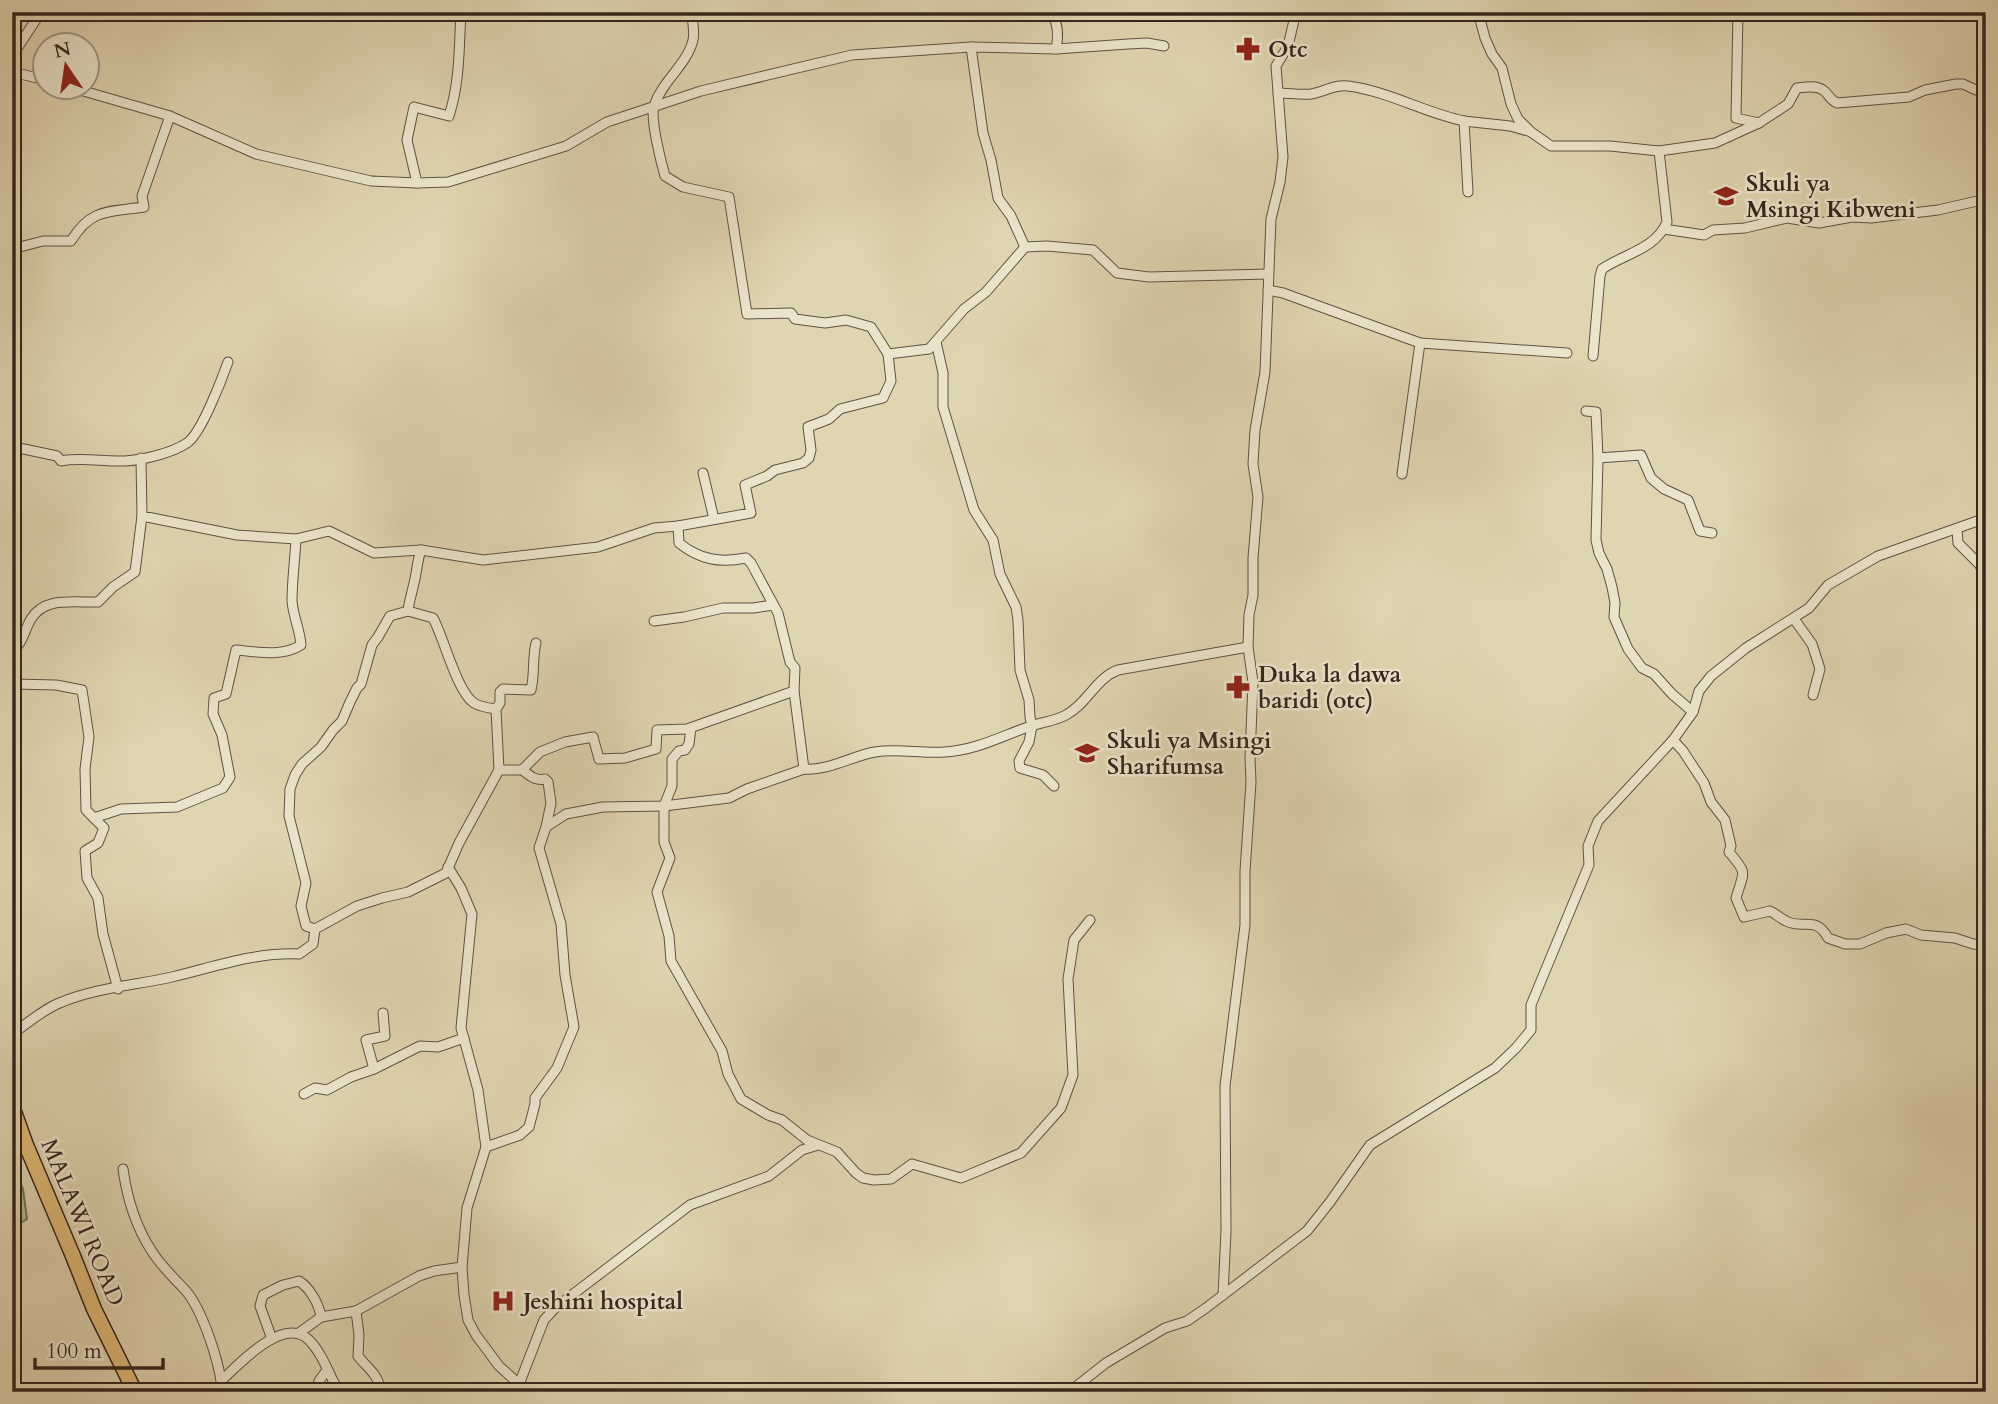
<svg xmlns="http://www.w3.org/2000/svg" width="1998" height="1404" viewBox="0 0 1998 1404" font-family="Cardo,serif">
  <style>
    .green { fill: #b2bd8c; stroke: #747156; stroke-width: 2 }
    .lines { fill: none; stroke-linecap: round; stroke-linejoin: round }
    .minor-casing { stroke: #605144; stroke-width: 11 }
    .primary-casing { stroke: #35251f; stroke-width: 17 }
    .minor { stroke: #ebe4cc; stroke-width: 9 }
    .primary { stroke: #e0ba78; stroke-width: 14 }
    .labels { text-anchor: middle; stroke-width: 5; stroke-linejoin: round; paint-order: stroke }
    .poi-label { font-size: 23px; font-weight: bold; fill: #35251f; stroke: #ebe4cc; text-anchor: start }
    .street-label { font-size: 23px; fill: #35251f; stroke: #ebe4cc }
  </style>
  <rect width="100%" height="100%" fill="#e0d5b1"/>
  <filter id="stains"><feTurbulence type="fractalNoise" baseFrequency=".00286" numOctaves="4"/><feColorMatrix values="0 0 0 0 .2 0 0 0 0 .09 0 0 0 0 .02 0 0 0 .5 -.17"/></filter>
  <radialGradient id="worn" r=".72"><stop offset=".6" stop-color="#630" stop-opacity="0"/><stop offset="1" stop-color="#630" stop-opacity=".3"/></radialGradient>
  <path class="green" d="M 12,1163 L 23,1189 L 27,1219 L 12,1228 Z"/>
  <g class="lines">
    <g class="minor-casing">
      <g id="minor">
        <path d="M 692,12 C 692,21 695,32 693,40 C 687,65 662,81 654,106 C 650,119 661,162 665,176 L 683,187 L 729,197 L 747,314 L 791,313 L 795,319 L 825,323 L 846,320 L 871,327 L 888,354 L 929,349 L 964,309 L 986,292 L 1025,247"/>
        <path d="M 1052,12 C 1058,24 1059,36 1056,49"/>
        <path d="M 1478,12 L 1485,38 L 1492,54 L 1502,68 L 1511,104 L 1518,119 L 1531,132 L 1551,146 L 1610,146 L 1659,151 L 1715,143 L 1759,123 L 1788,104 L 1797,88 C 1805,87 1816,85 1823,90 C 1829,94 1830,100 1837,103 L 1909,97 L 1925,90 L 1956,84 L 1963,84 L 1976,90 L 1986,88"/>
        <path d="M 1738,12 L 1736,118 L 1759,123"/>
        <path d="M 971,47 L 983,133 L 991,160 L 998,198 L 1011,216 L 1025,247"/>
        <path d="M 12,56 L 41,12"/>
        <path d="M 12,72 L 46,80"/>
        <path d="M 73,88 L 170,116 L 256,154 L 371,181 L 417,183 L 448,182 L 566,146 L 607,122 L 701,91 L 852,55 L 971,47 L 1056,49 L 1128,44 L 1147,43 L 1164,46"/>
        <path d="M 1278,93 C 1288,93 1301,95 1311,94 C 1324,92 1334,84 1348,86 C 1388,91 1425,113 1464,121 L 1468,192"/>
        <path d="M 1464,121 L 1510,126 L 1528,131"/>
        <path d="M 417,183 L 407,140 L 414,107 L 449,116 C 460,82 459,47 461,12"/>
        <path d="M 1664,229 L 1704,235 L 1713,230 L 1745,228 L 1787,218 L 1819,223 L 1852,217 L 1871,218 L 1938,210 L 1986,199"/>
        <path d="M 1025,247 L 1047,246 L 1093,250 L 1117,273 L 1149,277 L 1268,274"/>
        <path d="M 12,249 L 43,241 L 71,241 C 91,208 109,212 144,207 L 142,196 L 170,116"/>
        <path d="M 1268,290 L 1283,293 L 1420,343 L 1402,474"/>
        <path d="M 936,342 L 943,373 L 943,407 L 974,510 L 993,540 L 1000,574 L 1016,607 L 1018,620 L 1020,670 L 1029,700 L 1030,717 L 1032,726 L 1029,742 L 1019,761 L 1020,768 L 1043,775 L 1054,786"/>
        <path d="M 1420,343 L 1567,353"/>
        <path d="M 1593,356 L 1600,276 L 1602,269 C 1624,254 1656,249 1667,222 L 1659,151"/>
        <path d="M 1586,411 L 1596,412 L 1598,458 L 1596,540 L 1599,553 L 1607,569 L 1612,587 L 1615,603 L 1614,617 L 1628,649 L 1642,668 L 1654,674 L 1672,694 L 1693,712"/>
        <path d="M 12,449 L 19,448 L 57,456 L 61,461 C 83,457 103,462 125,461 C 143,460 172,453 187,443 C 201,434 222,379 228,362"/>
        <path d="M 141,458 L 142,516 L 237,535 L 296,539 L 329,531 L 374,553 L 421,550 L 483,560 L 598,547 L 654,528 L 678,526 L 751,513 L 745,485 L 767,476 L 775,470 L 803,463 L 809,458 L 811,450 L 808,427 L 829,419 L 840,409 L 883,398 L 891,381 L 888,354"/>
        <path d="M 1598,458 L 1641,455 L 1651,478 L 1664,489 L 1688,500 L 1700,531 L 1712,533"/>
        <path d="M 703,473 L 714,519"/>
        <path d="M 1957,529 L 1958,543 L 1980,565 L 1986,583"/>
        <path d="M 421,550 C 417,561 417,572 414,583 C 412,593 409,601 408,611 L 433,618 C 444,638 457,692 474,703 C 480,707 489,708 496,709"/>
        <path d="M 1794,619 L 1812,644 L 1820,669 L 1813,695"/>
        <path d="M 654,621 L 684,617 L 723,608 L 753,608 L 773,605"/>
        <path d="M 12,652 C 23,643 24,631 31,619 C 45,596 74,603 98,602 L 113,587 L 135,572 L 142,516"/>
        <path d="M 12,684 L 56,685 L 82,690 L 89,737 L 85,769 L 86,810 L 104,828 L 98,843 L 85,851 L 87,878 L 98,898 L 103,934 L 118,989"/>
        <path d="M 691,728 L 689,744 L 685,750 L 679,751 L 672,759 L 672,786 L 664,806 L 664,842 L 670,858 L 657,892 L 669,936 L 671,961 L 722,1051 L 728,1074 L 741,1099 L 768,1115 L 782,1120 L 807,1140 L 837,1152 L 856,1173 L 863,1178 L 874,1180 L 891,1179 L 912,1164 L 961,1178 L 1021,1153 L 1061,1108 L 1073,1075 L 1068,979 L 1074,940 L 1090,920"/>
        <path d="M 1673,740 L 1683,751 L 1704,783 L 1711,802 L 1725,820 L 1731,846 L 1729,852 C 1748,874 1744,871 1736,898 L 1744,917 L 1770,911 C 1776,914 1780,918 1786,921 C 1803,930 1816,915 1828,938 L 1845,944 L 1860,944 L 1886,933 L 1906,929 L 1921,935 L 1955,938 L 1973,944 L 1986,945"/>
        <path d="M 804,769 C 828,771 852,756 875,752 C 898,748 922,754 945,752 C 977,750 1001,736 1031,726 C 1043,722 1055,721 1066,715 C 1087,704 1096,678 1118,670 L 1248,647"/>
        <path d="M 499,770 L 522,770 L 540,752 L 565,742 L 593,737 L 599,759 L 625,758 L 656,749 L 657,730 L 687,729 L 794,691 L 795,668 L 790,662 L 778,613 L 751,563 L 746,558 C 720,563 700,560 679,543 L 678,526"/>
        <path d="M 522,770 C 530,775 534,781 545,779 L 548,782 L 551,803 L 546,827"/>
        <path d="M 94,818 L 121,809 L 177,807 L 223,788 L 230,777 L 222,735 L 213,714 L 214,698 L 226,694 L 236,650 C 257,652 283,657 301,645 C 300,630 293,616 292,601 C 292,581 295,559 296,539"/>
        <path d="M 448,867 L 461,888 L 472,914 L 461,1028 L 478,1090 L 486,1147 L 467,1208 L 462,1267 L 464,1295 L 468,1320 L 476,1335 L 499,1366 L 519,1384"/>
        <path d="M 315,929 L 357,906 L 382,898 L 408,892 L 446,873 L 459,843 L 499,770 L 496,709 L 500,703 L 500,692 L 503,689 L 531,690 C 535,674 532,659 536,643"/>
        <path d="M 12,1034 C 28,1023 45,1008 62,1002 C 96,988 136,985 172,977 C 214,967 255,952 299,954 L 313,944 L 315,929 L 306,926 L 301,906 L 306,883 L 289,816 L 290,789 L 295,775 L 302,764 L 321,747 L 333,730 L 342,721 L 350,702 L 357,688 L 361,684 L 372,645 L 378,637 L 390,616 L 408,611"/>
        <path d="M 374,1069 L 366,1040 L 385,1036 L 383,1013"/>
        <path d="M 304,1094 L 315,1088 L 327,1090 L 351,1077 L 374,1069 L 420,1046 L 438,1047 L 464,1038"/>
        <path d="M 486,1147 L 520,1135 L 529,1127 L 535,1104 L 535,1098 L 557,1068 L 574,1027 L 565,975 L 561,924 L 539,848 L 546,827 L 566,814 L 603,807 L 664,806 L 729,798 L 747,789 L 804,769 L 794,691"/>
        <path d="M 123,1169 C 127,1198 135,1225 151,1250 C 160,1265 174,1278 186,1291 C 203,1311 221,1366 222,1392"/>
        <path d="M 1223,1295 L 1226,1231 L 1225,1086 L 1245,925 L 1245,871 L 1251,782 L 1250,758 L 1253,682 L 1248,647 L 1249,615 L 1253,595 L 1253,558 L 1258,497 L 1253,464 L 1255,430 L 1265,372 L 1271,219 L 1280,182 L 1283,157 L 1276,66 L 1288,46 L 1296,12"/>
        <path d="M 356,1311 L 359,1335 L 358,1356 C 367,1368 380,1375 380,1392"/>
        <path d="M 299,1333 L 321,1317 L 356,1311 L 419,1276 L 434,1271 L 462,1267"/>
        <path d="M 272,1339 L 260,1306 L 263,1295 L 283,1285 L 299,1281 C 310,1288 319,1304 321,1317"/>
        <path d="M 222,1380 C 239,1364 284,1315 309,1340 C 323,1354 329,1375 339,1392"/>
        <path d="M 316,1392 L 319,1381 L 327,1370"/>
        <path d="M 516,1392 L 544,1320 L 555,1308 L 690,1205 L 769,1176 L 802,1150 L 818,1145"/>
        <path d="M 1069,1392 L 1106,1363 L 1165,1328 L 1187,1321 L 1206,1308 L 1307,1231 L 1330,1202 L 1370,1145 L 1495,1068 L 1516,1048 L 1531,1030 L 1531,1005 L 1589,865 L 1588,846 L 1598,821 L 1673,740 L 1693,712 L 1699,691 L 1711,676 L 1746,648 L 1809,608 L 1828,585 L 1878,556 L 1986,518"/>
      </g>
    </g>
    <g class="primary-casing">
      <path id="primary" d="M 12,1106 L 26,1145 L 73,1256 L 94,1309 L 135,1392"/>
    </g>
    <use href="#minor" class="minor"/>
    <use href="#primary" class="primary"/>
  </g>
  <defs>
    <g id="pharmacy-bare" transform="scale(1.89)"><path d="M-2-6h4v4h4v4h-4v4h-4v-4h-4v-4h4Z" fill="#8f2418" stroke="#ebe4cc" stroke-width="2.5" paint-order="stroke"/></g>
    <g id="school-bare" transform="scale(1.89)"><path d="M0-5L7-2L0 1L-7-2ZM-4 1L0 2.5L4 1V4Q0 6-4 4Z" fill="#8f2418" stroke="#ebe4cc" stroke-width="2.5" paint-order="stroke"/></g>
    <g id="hospital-bare" transform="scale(1.89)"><path d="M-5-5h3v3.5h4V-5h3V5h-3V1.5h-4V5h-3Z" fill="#8f2418" stroke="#ebe4cc" stroke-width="2.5" paint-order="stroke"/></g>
  </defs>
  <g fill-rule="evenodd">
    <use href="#pharmacy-bare" x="1248" y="49"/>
    <use href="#school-bare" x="1726" y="196"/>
    <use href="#pharmacy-bare" x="1238" y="687"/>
    <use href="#school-bare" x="1087" y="753"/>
    <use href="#hospital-bare" x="503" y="1301"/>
  </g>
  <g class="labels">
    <g class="poi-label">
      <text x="1268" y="57">Otc</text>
      <text x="1746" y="191">Skuli ya<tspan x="1746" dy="26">Msingi Kibweni</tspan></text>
      <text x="1258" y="682">Duka la dawa<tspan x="1258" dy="26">baridi (otc)</tspan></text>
      <text x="1107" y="748">Skuli ya Msingi<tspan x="1107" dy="26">Sharifumsa</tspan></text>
      <text x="523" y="1309">Jeshini hospital</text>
    </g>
    <g class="street-label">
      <text transform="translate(83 1222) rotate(67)" y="8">MALAWI ROAD</text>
    </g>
  </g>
  <rect width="1998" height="1404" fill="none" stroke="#e0d5b1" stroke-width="42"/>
  <rect x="14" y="14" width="1970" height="1376" fill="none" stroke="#35251f" stroke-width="3.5"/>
  <rect x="21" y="21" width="1956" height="1362" fill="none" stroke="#35251f" stroke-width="2"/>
  <g transform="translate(66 66) rotate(347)"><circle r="33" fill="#ebe4cc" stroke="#a29887" stroke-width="2"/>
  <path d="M0-5L12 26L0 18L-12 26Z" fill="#8f2418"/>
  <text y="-10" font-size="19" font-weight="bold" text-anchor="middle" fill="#35251f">N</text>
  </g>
  <path d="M35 1358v10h128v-10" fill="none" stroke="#35251f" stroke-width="3.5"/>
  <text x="46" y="1358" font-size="21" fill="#35251f" stroke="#ebe4cc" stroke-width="5" paint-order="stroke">100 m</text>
  <rect width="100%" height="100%" filter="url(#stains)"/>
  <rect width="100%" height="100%" fill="url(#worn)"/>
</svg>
